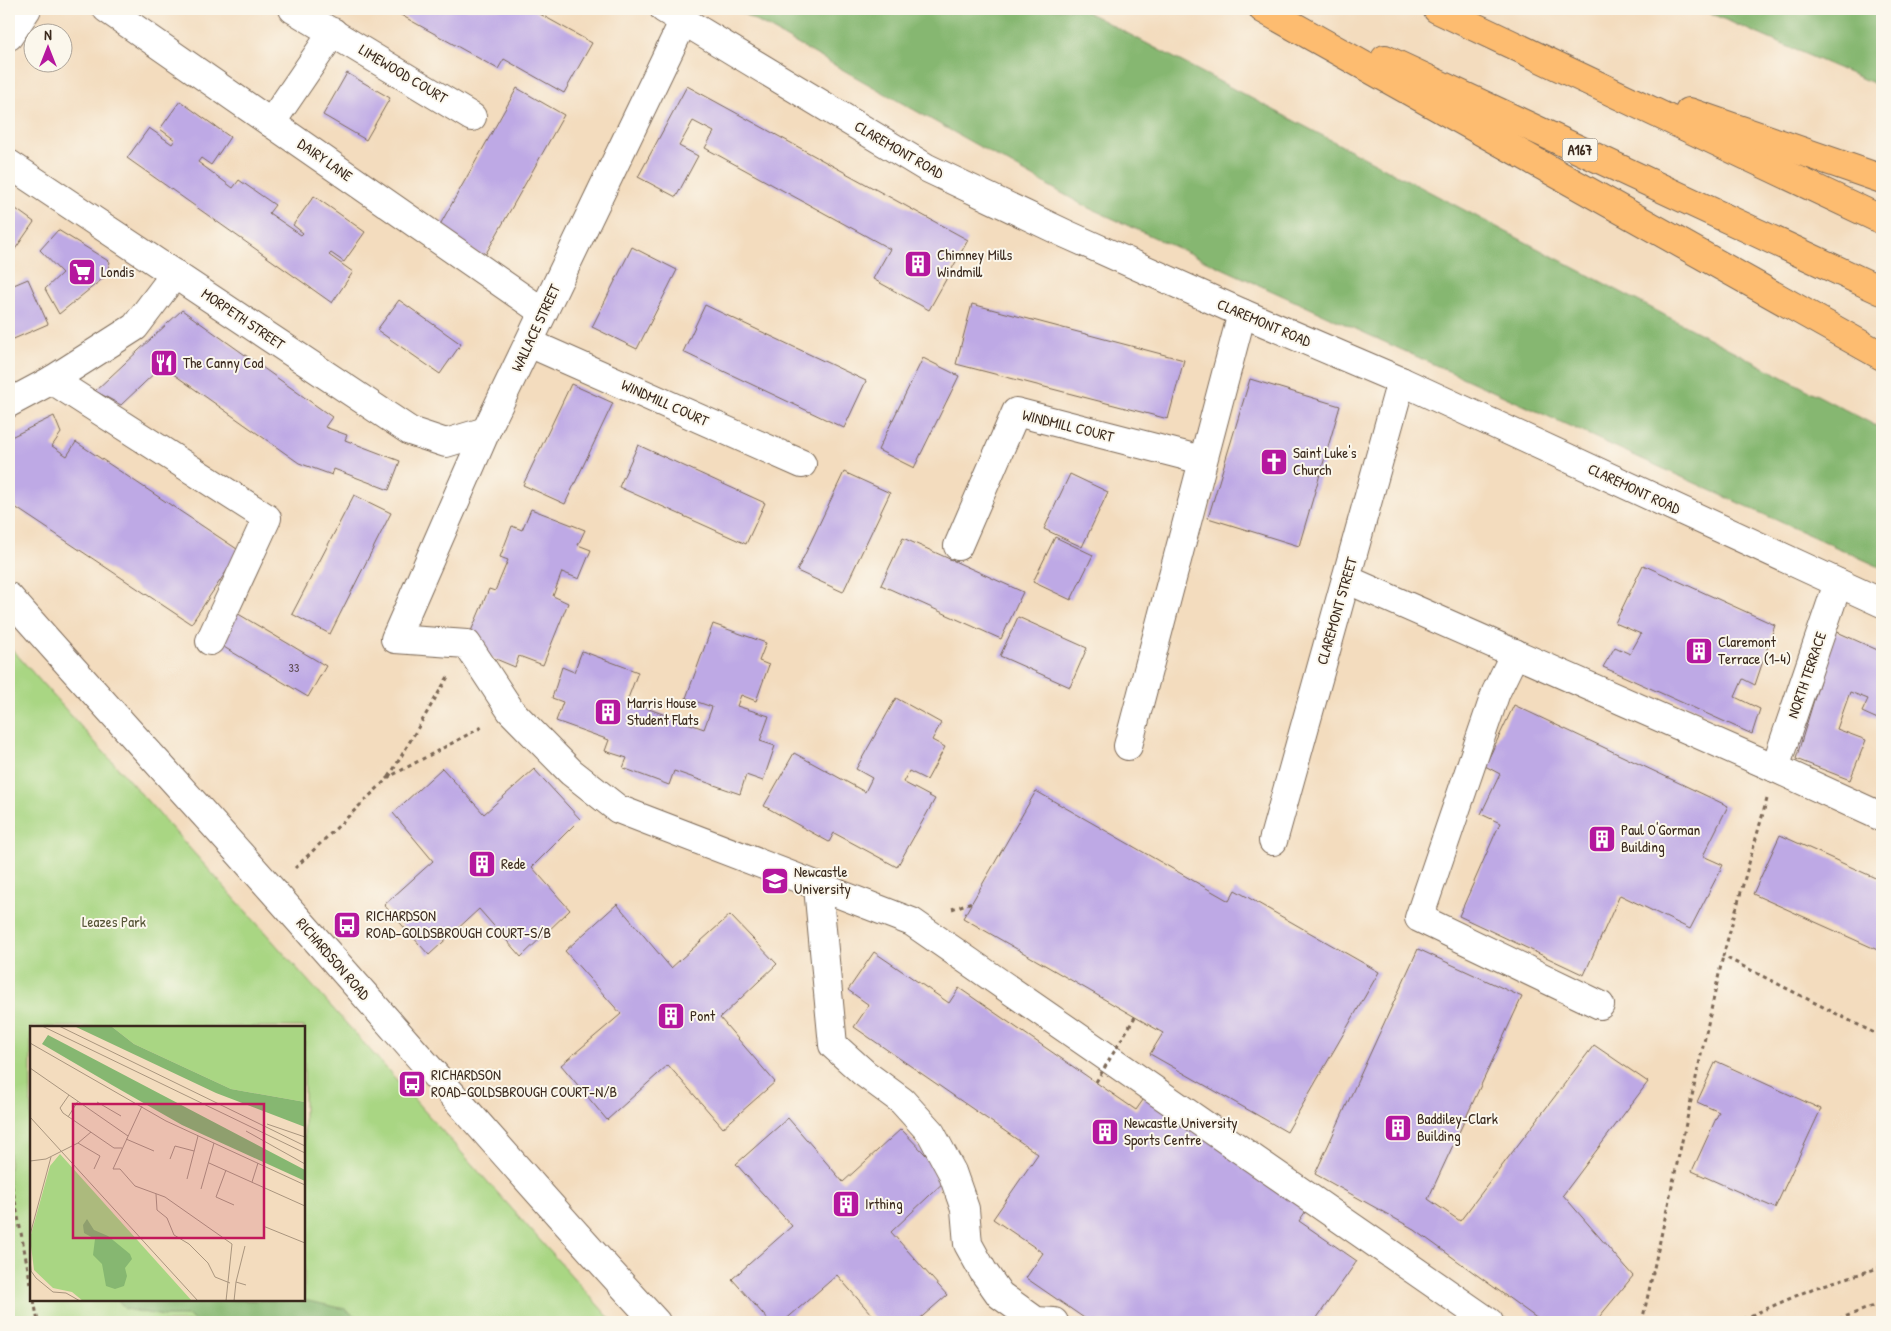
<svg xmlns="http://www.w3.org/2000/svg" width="1891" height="1331" viewBox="0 0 1891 1331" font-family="'Patrick Hand',sans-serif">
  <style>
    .green { fill: #a9d683; stroke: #728050; fill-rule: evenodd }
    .forest { fill: #86b771; stroke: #607048 }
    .building { fill: #bea9e5 }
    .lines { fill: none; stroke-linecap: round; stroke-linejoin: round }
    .minor-casing { stroke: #7b6856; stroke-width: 30 }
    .highway-casing { stroke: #7b6856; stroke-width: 30 }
    .path { stroke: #7b6856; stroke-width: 3; stroke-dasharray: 4 4; stroke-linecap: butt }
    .minor { stroke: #fff; stroke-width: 28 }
    .highway { stroke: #fdbc70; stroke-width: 28 }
    .path-bridge { stroke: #7b6856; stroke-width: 3; stroke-dasharray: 4 4; stroke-linecap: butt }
    .labels { text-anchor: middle; stroke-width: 4; stroke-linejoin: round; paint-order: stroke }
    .number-label { font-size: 12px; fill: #5c4a50 }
    .shield { fill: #fbf7ec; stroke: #75685c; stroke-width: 1 }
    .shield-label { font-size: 14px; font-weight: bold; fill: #3b2a1e }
    .street-label { font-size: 15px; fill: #3b2a1e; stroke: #fbf7ec }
    .poi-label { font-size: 15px; fill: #3b2a1e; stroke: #fbf7ec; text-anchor: start }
    .park-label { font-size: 15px; fill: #565537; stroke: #fbf7ec }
    .inset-road { fill: none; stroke: #a9957e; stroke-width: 1 }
    .view { fill: #c2185b; fill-opacity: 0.15; stroke: #c2185b; stroke-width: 2.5 }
    .inset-edge { fill: none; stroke: #3b2a1e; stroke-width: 2.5 }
  </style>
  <rect width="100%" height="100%" fill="#fbf7ec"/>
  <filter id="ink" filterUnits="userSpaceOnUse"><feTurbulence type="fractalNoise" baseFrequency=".02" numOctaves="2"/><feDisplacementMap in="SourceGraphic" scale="10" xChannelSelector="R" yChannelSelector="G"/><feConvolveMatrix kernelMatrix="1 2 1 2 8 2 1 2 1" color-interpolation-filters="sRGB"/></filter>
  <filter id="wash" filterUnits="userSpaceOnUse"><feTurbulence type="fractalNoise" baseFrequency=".0096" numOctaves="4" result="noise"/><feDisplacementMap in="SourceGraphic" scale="20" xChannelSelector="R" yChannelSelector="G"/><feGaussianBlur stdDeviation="1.12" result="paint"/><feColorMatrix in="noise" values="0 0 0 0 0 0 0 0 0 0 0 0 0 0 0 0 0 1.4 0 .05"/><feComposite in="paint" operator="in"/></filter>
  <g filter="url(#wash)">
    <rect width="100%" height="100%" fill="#f3dcbe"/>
    <path class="green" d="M 9,646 L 613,1322 L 9,1322 ZM 31,1027 L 304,1027 L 304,1300 L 31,1300 Z"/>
    <g class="forest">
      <path d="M 735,9 L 1081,9 L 1882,429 L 1882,568 L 1083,205 Z"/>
      <path d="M 1700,9 L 1882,9 L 1882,87 Z"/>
      <path d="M 118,1300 L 303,1300 L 345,1309 L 363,1322 L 196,1322 L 189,1316 L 164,1316 L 125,1309 Z"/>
    </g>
    <g id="blocks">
      <g class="building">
        <path d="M 390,9 L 531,9 L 592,43 L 564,93 L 504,59 L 498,69 Z"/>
        <path d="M 347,73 L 390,98 L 366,140 L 323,115 Z"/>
        <path d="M 687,86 L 968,240 L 929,310 L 873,279 L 890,249 L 705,148 L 714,132 L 693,121 L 679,146 L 698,156 L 676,197 L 638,177 Z"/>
        <path d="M 517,88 L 564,115 L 484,257 L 437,230 Z"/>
        <path d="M 180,101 L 230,137 L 211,165 L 201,158 L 198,162 L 233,188 L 239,180 L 275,205 L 269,213 L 301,235 L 303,233 L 293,225 L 314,196 L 365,232 L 344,262 L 331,253 L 329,255 L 353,272 L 332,303 L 127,158 L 149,128 L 172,144 L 175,140 L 160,129 Z"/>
        <path d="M 9,204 L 34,222 L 9,258 Z"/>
        <path d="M 58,230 L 110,262 L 106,276 L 59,314 L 45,289 L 62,273 L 40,250 Z"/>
        <path d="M 632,247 L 677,270 L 637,349 L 592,327 Z"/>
        <path d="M 28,279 L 48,324 L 9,341 L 9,287 Z"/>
        <path d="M 399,300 L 461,344 L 440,374 L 377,330 Z"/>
        <path d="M 972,304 L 1184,360 L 1168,419 L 956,364 Z"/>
        <path d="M 705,305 L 866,381 L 844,428 L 683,352 Z"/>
        <path d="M 182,310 L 332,417 L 325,427 L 347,435 L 345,440 L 400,461 L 389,490 L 334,469 L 332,475 L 299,463 L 162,366 L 121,405 L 95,391 Z"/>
        <path d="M 923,358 L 959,376 L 914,468 L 878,450 Z"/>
        <path d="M 1250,379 L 1340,406 L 1299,546 L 1208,518 Z"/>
        <path d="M 571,384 L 613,403 L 565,504 L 523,485 Z"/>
        <path d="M 54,416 L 61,433 L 52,446 L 67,456 L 76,442 L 240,551 L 191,624 L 9,503 L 9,438 Z"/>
        <path d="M 638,445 L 765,503 L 746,544 L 619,487 Z"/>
        <path d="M 844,472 L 890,493 L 843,592 L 797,571 Z"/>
        <path d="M 1070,474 L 1108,492 L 1082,547 L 1044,529 Z"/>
        <path d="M 354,495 L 391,513 L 330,634 L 292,614 Z"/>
        <path d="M 531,509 L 585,530 L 578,545 L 591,550 L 579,579 L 562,572 L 553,596 L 568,603 L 543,665 L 519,656 L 515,667 L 479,652 L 483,642 L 469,636 L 489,589 L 495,591 L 508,560 L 500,557 L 512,526 L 522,530 Z"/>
        <path d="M 1055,537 L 1093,555 L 1071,600 L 1033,582 Z"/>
        <path d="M 903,538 L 1023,592 L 1001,639 L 881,585 Z"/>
        <path d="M 1643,565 L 1775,625 L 1755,685 L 1743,679 L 1735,697 L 1760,709 L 1752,734 L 1603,667 L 1615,647 L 1630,654 L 1641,634 L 1615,623 Z"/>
        <path d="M 235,612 L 326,666 L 308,697 L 217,643 Z"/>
        <path d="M 1018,617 L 1087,648 L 1070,687 L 1000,656 Z"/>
        <path d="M 713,624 L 766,643 L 759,661 L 769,665 L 756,701 L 741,695 L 737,706 L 769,716 L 760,741 L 775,746 L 763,781 L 746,775 L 740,794 L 674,771 L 669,785 L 623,768 L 627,758 L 605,751 L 609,740 L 556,721 L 563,702 L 552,698 L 562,667 L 574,672 L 582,651 L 638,672 L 627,701 L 704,729 L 712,707 L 686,698 Z"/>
        <path d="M 1835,631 L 1882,652 L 1882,721 L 1862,712 L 1868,699 L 1850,692 L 1837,729 L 1866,740 L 1850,780 L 1796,759 Z"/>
        <path d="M 896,698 L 941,723 L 932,740 L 945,747 L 927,780 L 909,771 L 903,782 L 935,799 L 897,867 L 834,833 L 829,842 L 764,806 L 794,753 L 865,792 L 872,778 L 856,769 Z"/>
        <path d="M 1514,705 L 1728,806 L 1703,856 L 1723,865 L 1690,929 L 1620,895 L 1584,975 L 1459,916 L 1500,823 L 1481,814 L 1500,774 L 1485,766 Z"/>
        <path d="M 442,768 L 484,814 L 534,769 L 580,819 L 532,867 L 570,910 L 521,957 L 479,909 L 429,955 L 384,905 L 433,861 L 393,813 Z"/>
        <path d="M 1036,791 L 1229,901 L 1235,890 L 1379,972 L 1287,1132 L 1150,1054 L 1163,1033 L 963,918 Z"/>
        <path d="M 1780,835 L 1882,881 L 1882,952 L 1753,894 Z"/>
        <path d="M 617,904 L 671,968 L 730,915 L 777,964 L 720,1018 L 775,1082 L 723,1128 L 668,1065 L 607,1120 L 561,1065 L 621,1014 L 565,951 Z"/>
        <path d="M 1418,949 L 1522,997 L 1428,1199 L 1460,1221 L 1594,1045 L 1648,1082 L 1563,1195 L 1633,1276 L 1595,1322 L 1542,1322 L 1412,1228 L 1315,1174 Z"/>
        <path d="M 874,952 L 949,1003 L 959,988 L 1136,1110 L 1148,1093 L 1310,1205 L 1299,1221 L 1357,1261 L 1314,1322 L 1090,1322 L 1026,1278 L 1043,1253 L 993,1219 L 1038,1154 L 854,1027 L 869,1005 L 848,990 Z"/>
        <path d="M 1716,1061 L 1821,1109 L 1775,1208 L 1692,1171 L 1719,1112 L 1697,1102 Z"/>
        <path d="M 788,1118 L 843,1182 L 901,1129 L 948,1178 L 891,1232 L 947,1295 L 916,1322 L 878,1322 L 837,1275 L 783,1322 L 770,1322 L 732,1279 L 792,1226 L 736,1164 Z"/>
      </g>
    </g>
  </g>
  <g filter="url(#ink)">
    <use href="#blocks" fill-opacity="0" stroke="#7b6856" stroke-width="1"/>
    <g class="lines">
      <g class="minor-casing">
        <g id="minor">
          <path d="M 107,9 L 543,312"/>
          <path d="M 293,9 L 472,117"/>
          <path d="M 664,9 L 927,168 L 1066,234 L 1242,313 L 1401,381 L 1882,603"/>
          <path d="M 684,20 L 486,431 L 395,639 L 467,644 L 511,711 L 571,772 L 618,809 L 912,922 L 1489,1322"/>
          <path d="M 9,36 L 27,9"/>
          <path d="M 271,123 L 333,32"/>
          <path d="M 9,164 L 410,431 L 446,443 L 486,431"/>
          <path d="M 529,343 L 802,464"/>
          <path d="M 52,380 L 267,518 L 210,641"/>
          <path d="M 9,403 L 52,380 L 135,327 L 175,274"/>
          <path d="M 958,546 L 1016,412 L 1202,460"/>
          <path d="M 1346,579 L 1775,768 L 1882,817"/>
          <path d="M 9,597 C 96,696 186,793 273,891 C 401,1035 526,1181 656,1322"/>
          <path d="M 1515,653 L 1496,692 L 1419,918 L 1600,1005"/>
          <path d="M 1128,746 L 1242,313"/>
          <path d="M 1775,768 L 1838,583"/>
          <path d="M 1273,841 L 1401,381"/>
          <path d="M 818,887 L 833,1045 L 864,1073 L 902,1101 L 931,1133 L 952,1172 L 965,1209 L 968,1244 L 983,1271 L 1000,1295 L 1036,1321 L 1054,1322"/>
        </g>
      </g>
      <g class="highway-casing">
        <g id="highway">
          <path d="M 1263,9 L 1882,356"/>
          <path d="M 1437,9 L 1882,220"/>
          <path d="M 1385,59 L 1882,291"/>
          <path d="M 1689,112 L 1882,179"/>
        </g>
      </g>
      <g class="path">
        <path d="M 389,777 L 449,675"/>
        <path d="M 1767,799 L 1723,956 L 1882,1037"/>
        <path d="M 295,868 L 389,777 L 482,727"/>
        <path d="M 952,909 L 972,902"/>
        <path d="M 9,1170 L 31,1285"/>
        <path d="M 34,1300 L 38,1322"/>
        <path d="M 1642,1322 L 1723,956"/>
        <path d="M 1736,1322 L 1814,1288 L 1882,1267"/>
        <path d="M 1831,1322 L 1882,1303"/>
      </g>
      <use href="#minor" class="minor"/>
      <use href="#highway" class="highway"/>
      <path class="path-bridge" d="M 1096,1082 L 1135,1017"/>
    </g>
  </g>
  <defs>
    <g id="building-square" transform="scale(1.4375)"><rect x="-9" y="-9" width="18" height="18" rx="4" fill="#b5179e" stroke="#fbf7ec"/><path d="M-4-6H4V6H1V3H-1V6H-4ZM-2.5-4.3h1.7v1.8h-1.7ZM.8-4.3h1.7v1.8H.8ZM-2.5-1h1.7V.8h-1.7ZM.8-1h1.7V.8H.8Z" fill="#fff"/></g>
    <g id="supermarket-square" transform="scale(1.4375)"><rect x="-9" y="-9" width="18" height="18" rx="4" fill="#b5179e" stroke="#fbf7ec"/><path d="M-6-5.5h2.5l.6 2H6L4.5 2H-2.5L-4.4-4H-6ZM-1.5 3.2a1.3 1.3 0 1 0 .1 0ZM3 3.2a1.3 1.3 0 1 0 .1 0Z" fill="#fff"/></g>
    <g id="restaurant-square" transform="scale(1.4375)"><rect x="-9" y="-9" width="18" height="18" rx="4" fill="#b5179e" stroke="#fbf7ec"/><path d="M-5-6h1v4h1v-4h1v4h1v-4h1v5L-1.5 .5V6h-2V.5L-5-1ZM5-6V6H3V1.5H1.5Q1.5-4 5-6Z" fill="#fff"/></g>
    <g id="church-square" transform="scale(1.4375)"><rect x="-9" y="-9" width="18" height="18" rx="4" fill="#b5179e" stroke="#fbf7ec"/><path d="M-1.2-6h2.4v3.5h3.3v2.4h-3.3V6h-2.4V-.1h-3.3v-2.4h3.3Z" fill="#fff"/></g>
    <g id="university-square" transform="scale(1.4375)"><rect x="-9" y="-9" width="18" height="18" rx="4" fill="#b5179e" stroke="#fbf7ec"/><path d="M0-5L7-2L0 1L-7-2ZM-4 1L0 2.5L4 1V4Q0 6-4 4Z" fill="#fff"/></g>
    <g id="bus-square" transform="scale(1.4375)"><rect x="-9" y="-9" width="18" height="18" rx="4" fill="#b5179e" stroke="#fbf7ec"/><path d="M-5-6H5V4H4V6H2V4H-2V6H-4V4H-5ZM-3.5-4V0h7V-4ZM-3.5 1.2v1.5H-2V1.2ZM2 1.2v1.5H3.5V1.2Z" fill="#fff"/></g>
  </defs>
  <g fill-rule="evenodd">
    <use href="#building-square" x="918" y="264"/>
    <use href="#supermarket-square" x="82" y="272"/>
    <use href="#restaurant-square" x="164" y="363"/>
    <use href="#church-square" x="1274" y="462"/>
    <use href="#building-square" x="1699" y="651"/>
    <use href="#building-square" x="608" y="712"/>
    <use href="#building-square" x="1602" y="839"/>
    <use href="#building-square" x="482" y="864"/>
    <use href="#university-square" x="775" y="881"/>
    <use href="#bus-square" x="347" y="925"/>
    <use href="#building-square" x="671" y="1016"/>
    <use href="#bus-square" x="412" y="1084"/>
    <use href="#building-square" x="1398" y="1128"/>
    <use href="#building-square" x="1105" y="1132"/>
    <use href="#building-square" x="846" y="1204"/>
  </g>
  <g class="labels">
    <g class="number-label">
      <text x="294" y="672">33</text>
    </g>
    <rect class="shield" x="1562.5" y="138.5" width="35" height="23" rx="4"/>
    <g class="shield-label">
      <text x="1580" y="155">A167</text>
    </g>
    <g class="street-label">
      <text transform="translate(403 74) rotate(31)" y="5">LIMEWOOD COURT</text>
      <text transform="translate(899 150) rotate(30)" y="5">CLAREMONT ROAD</text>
      <text transform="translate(325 160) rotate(35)" y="5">DAIRY LANE</text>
      <text transform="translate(243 319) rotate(34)" y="5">MORPETH STREET</text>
      <text transform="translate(1264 323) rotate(23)" y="5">CLAREMONT ROAD</text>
      <text transform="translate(536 328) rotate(-65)" y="5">WALLACE STREET</text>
      <text transform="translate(665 403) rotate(24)" y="5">WINDMILL COURT</text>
      <text transform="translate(1068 426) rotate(14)" y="5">WINDMILL COURT</text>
      <text transform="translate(1634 489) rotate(25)" y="5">CLAREMONT ROAD</text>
      <text transform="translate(1337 611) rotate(-74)" y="5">CLAREMONT STREET</text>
      <text transform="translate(1807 675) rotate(-71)" y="5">NORTH TERRACE</text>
      <text transform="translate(333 959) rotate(49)" y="5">RICHARDSON ROAD</text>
    </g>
    <g class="poi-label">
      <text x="937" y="260">Chimney Mills<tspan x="937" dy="17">Windmill</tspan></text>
      <text x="101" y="277">Londis</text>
      <text x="183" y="368">The Canny Cod</text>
      <text x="1293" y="458">Saint Luke's<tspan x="1293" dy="17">Church</tspan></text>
      <text x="1718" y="647">Claremont<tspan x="1718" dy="17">Terrace (1-4)</tspan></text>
      <text x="627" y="708">Marris House<tspan x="627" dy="17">Student Flats</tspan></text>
      <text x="1621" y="835">Paul O'Gorman<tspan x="1621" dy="17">Building</tspan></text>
      <text x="501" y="869">Rede</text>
      <text x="794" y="877">Newcastle<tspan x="794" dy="17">University</tspan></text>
      <text x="366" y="921">RICHARDSON<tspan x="366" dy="17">ROAD-GOLDSBROUGH COURT-S/B</tspan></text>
      <text x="690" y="1021">Pont</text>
      <text x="431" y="1080">RICHARDSON<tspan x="431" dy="17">ROAD-GOLDSBROUGH COURT-N/B</tspan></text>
      <text x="1417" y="1124">Baddiley-Clark<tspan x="1417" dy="17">Building</tspan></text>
      <text x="1124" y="1128">Newcastle University<tspan x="1124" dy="17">Sports Centre</tspan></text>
      <text x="865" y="1209">Irthing</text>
    </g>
    <g class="park-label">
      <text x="114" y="927">Leazes Park</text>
    </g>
  </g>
  <g transform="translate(30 1026)">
    <rect width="275" height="275" fill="#f3dcbe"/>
    <path d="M 81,0 L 275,0 L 275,76 L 201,63 L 104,18 ZM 30,128 L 162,275 L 53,275 L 42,266 L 23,262 L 4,244 L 0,212 L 20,140 Z" fill="#a9d683"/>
    <path d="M 44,0 L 81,0 L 104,18 L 201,63 L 275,76 L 275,101 L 186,67 ZM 18,9 L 275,144 L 275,155 L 152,99 L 82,59 L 12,18 ZM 57,193 L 64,204 L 78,210 L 100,228 L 102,233 L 95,242 L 97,250 L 94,260 L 85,263 L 76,260 L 72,238 L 63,229 L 65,213 L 54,207 L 53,199 Z" fill="#86b771"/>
    <path class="inset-road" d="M 12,0 L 275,127M 29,0 L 275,120M 0,17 L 136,95 L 275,159M 0,42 L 98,110M 39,69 L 30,82 L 33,87 L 84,122 L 92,122M 67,76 L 91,90M 112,80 L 83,143 L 90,143 L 105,160 L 135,171 L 202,218 L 196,275M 0,91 L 168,275M 38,91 L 48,75M 237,98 L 275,111M 216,105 L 275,138M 96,113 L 124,125M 48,117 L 70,130 L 64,143M 140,133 L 145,120 L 164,125M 0,135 L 16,133 L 48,117 L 61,106M 179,137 L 275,180M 196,144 L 186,171 L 204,179M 157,153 L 168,110M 222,156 L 228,137M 171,163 L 184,117M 126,168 L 127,184 L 137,192 L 144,209 L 159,218 L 178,237 L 185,251 L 200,257M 233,200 L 275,217M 0,209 L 21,131M 0,232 L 1,245 L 6,252 L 23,266 L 36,267 L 50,275M 206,256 L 215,220M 204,275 L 206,256 L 216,259"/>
    <path class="view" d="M 43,78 L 234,78 L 234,212 L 43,212 Z"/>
    <rect width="275" height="275" class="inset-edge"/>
  </g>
  <rect width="1891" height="1331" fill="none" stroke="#fbf7ec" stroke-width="30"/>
  <g transform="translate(48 48)"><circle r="24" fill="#fbf7ec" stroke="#aea59a"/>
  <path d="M0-4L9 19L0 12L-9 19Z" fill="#b5179e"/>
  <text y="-8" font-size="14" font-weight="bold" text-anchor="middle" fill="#3b2a1e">N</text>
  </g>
</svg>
